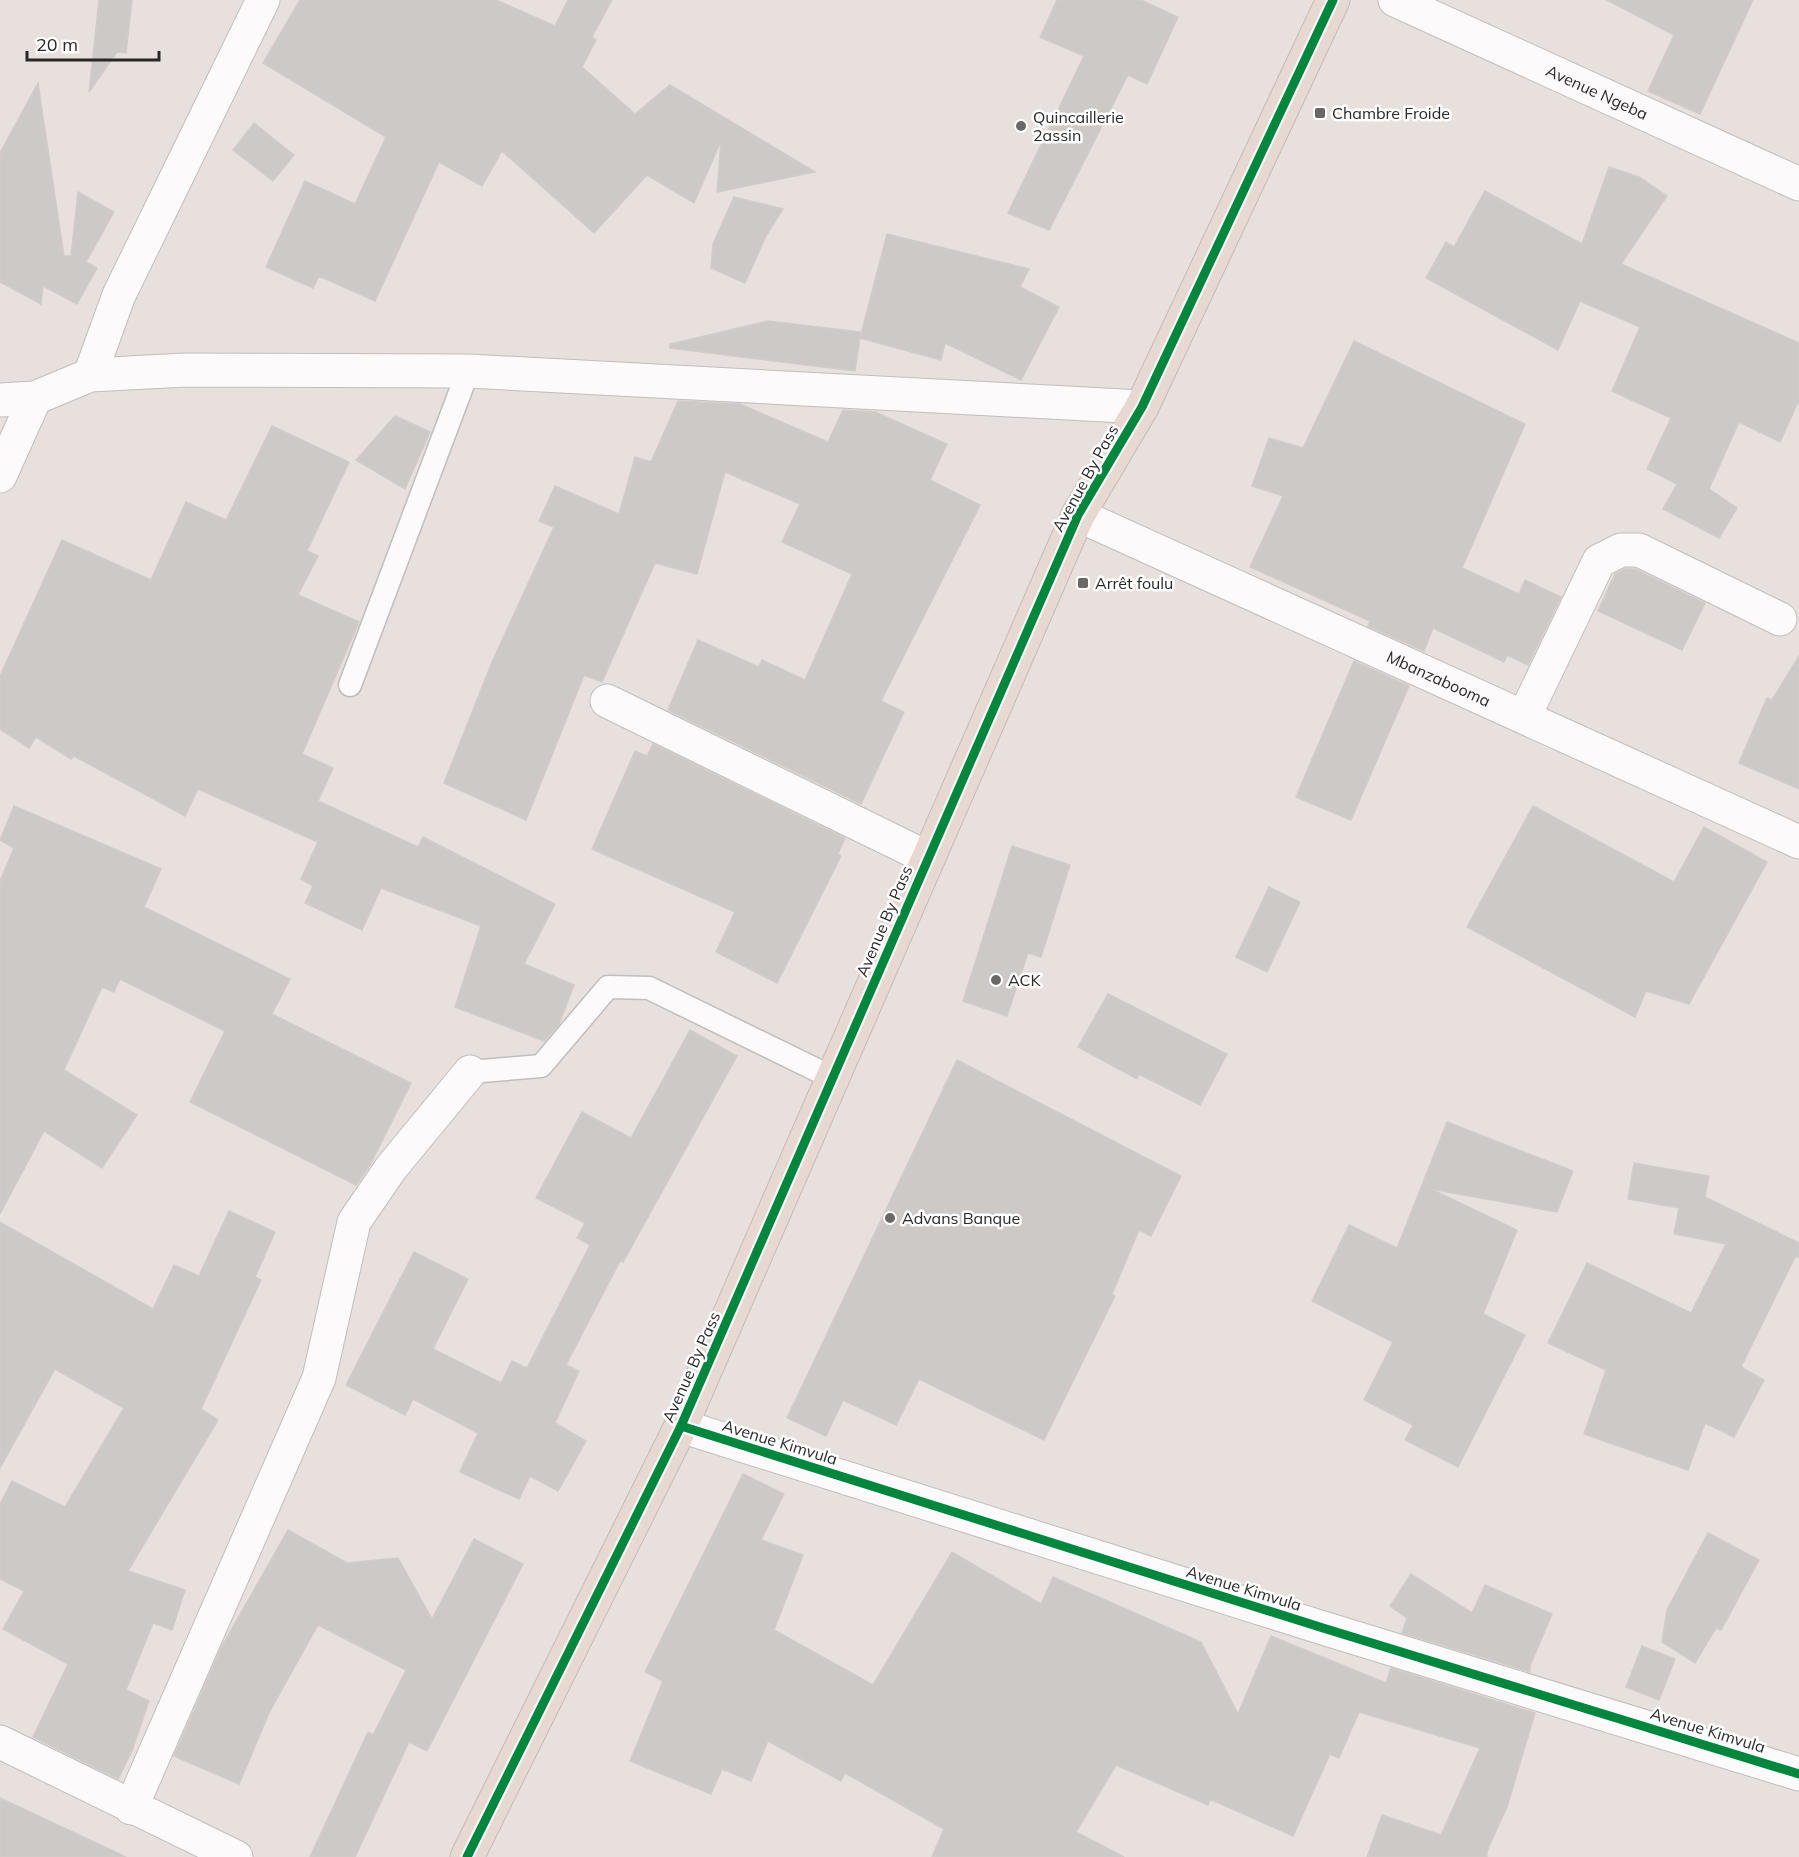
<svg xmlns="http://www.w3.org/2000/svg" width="1799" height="1857" viewBox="0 0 1799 1857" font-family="Mulish,sans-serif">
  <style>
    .building { fill: #cdc9c6; stroke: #d2ccc9; stroke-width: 1.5 }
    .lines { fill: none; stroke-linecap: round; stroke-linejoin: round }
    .lane-casing { stroke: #c0bebe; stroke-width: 25 }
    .street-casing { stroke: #c0bebe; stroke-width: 35 }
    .highway-casing { stroke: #c0bdbb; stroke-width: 35 }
    .lane { stroke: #fcfafa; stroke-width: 22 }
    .street { stroke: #fcfafa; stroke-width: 33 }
    .highway { stroke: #e8d8d2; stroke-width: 33 }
    .cycleway-casing { stroke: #fff; stroke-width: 13 }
    .cycleway { stroke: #00873e; stroke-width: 9 }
    .poi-dot { fill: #6b6867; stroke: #fff; stroke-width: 2 }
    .labels { text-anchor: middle; stroke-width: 5; stroke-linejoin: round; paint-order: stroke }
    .street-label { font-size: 16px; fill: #282828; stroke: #fff }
    .poi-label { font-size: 16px; fill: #282828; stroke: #fff; text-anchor: start }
  </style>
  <rect width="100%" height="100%" fill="#e8e0dc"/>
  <g class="building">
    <path d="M 99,0 L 132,0 L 126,53 L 117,52 L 89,92 Z"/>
    <path d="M 300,0 L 496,0 L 555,26 L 568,0 L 612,0 L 592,37 L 596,40 L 582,67 L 635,114 L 670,85 L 815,172 L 717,192 L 721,141 L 694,203 L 647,175 L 594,233 L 502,151 L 482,186 L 439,162 L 375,301 L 319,276 L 313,288 L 266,267 L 305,181 L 355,204 L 386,137 L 263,63 Z"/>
    <path d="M 1057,0 L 1141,0 L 1178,17 L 1147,84 L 1128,75 L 1049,230 L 1008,213 L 1084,56 L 1040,37 Z"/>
    <path d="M 1607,0 L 1753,0 L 1700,114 L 1648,91 L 1674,35 Z"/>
    <path d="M 38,83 L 64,256 L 71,256 L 78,192 L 114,212 L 86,262 L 97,268 L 77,304 L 43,286 L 41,304 L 0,282 L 0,153 Z"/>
    <path d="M 254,123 L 294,155 L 273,181 L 233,150 Z"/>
    <path d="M 1609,167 L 1639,177 L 1667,196 L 1621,264 L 1799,343 L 1799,400 L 1780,442 L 1739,422 L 1709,489 L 1737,508 L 1719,538 L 1663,509 L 1677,484 L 1647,469 L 1671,418 L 1612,391 L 1640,327 L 1580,301 L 1558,350 L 1426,278 L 1446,242 L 1454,247 L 1485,191 L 1582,244 Z"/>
    <path d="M 734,197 L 783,209 L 766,236 L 745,283 L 711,268 L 713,244 Z"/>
    <path d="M 887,234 L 1029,269 L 1020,287 L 1059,307 L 1021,380 L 945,343 L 941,360 L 860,338 L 855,371 L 670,348 L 670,344 L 768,321 L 860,332 L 860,338 Z"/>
    <path d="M 1354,341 L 1525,424 L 1462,568 L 1519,594 L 1525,580 L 1561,597 L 1528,665 L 1507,655 L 1504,662 L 1433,628 L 1424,651 L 1368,626 L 1370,621 L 1250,567 L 1283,496 L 1252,486 L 1269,438 L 1303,448 Z"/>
    <path d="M 678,401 L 740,404 L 828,442 L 843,410 L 875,412 L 947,444 L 930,480 L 980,505 L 881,701 L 904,712 L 861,804 L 668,710 L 698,640 L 759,667 L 762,660 L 805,680 L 852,574 L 782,542 L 800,504 L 725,472 L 697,574 L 655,563 L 602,682 L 584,675 L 526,820 L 444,783 L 492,662 L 554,527 L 539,521 L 555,486 L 619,514 L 635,457 L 651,462 Z"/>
    <path d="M 395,416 L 430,432 L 405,489 L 356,460 Z"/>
    <path d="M 272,426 L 349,462 L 307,551 L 318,556 L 298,595 L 359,622 L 302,754 L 333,768 L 318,801 L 418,847 L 423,837 L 555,904 L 524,964 L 574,985 L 559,1024 L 544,1041 L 455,1007 L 481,926 L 381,888 L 362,930 L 305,903 L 313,886 L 301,879 L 318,842 L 198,789 L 185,816 L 74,756 L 71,759 L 36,737 L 29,748 L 0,729 L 0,676 L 62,540 L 151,580 L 186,502 L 226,520 Z"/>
    <path d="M 1625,569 L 1635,569 L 1705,603 L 1682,650 L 1598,611 L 1615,574 Z"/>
    <path d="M 1799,656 L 1799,789 L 1739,763 L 1767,698 L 1772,700 Z"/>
    <path d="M 1354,661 L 1409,686 L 1351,820 L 1296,797 Z"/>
    <path d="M 653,744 L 845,838 L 838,854 L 841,856 L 777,983 L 716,952 L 735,912 L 592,849 L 635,751 L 647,756 Z"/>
    <path d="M 14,806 L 161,869 L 144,907 L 290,979 L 272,1014 L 411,1083 L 370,1165 L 356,1185 L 190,1102 L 225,1031 L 120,979 L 114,992 L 102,987 L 64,1070 L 137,1115 L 102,1168 L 44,1131 L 0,1214 L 0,881 L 14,848 L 0,840 Z"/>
    <path d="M 1533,806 L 1674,882 L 1704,827 L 1767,862 L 1689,1004 L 1646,991 L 1635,1017 L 1467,927 Z"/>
    <path d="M 1012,846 L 1070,865 L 1041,957 L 1028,953 L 1007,1016 L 963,1001 Z"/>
    <path d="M 1269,887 L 1300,902 L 1267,972 L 1236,957 Z"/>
    <path d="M 1108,994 L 1227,1054 L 1200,1105 L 1139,1074 L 1137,1079 L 1078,1047 Z"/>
    <path d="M 690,1030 L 737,1056 L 623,1262 L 620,1261 L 566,1365 L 579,1371 L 555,1423 L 586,1441 L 558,1491 L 530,1476 L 519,1499 L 460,1472 L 478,1433 L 413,1399 L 405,1415 L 346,1385 L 414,1252 L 468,1279 L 433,1349 L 501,1383 L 512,1361 L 527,1368 L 590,1245 L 577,1238 L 585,1223 L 536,1198 L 582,1112 L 631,1138 Z"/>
    <path d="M 957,1060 L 1181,1176 L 1151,1236 L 1139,1230 L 1112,1294 L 1115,1296 L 1044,1440 L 919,1379 L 896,1425 L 843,1400 L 826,1436 L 787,1418 Z"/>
    <path d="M 1447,1122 L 1573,1171 L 1557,1212 L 1431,1189 L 1517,1230 L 1483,1314 L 1525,1335 L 1458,1467 L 1405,1440 L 1413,1425 L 1364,1400 L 1393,1342 L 1312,1301 L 1349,1225 L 1397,1248 Z"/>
    <path d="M 1634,1163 L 1709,1176 L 1705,1197 L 1799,1243 L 1799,1257 L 1795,1257 L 1741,1367 L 1764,1380 L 1734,1437 L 1705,1423 L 1688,1470 L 1584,1434 L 1606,1370 L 1548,1343 L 1587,1263 L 1691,1313 L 1726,1244 L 1674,1234 L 1679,1208 L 1628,1199 Z"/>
    <path d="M 229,1211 L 275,1232 L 255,1277 L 261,1280 L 201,1409 L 218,1420 L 128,1571 L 185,1590 L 172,1630 L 153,1623 L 126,1690 L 149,1701 L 132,1751 L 118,1779 L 33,1737 L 68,1664 L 3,1629 L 24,1591 L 0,1579 L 0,1504 L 12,1481 L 65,1507 L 124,1408 L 55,1369 L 0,1468 L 0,1222 L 153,1309 L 174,1265 L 199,1276 Z"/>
    <path d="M 743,1474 L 784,1494 L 761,1540 L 803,1555 L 774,1630 L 873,1685 L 952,1552 L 1041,1604 L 1053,1577 L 1201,1642 L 1238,1714 L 1271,1636 L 1386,1683 L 1391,1668 L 1535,1713 L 1507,1807 L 1487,1851 L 1487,1857 L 1367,1857 L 1382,1815 L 1441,1835 L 1480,1748 L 1359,1712 L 1339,1758 L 1330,1754 L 1293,1836 L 1210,1799 L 1208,1805 L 1116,1765 L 1076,1832 L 1124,1857 L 932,1857 L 944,1829 L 845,1773 L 841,1781 L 768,1741 L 751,1781 L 722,1769 L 711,1794 L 630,1761 L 663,1681 L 645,1672 Z"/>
    <path d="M 288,1530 L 347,1563 L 398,1558 L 432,1619 L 474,1539 L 523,1564 L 427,1751 L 409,1742 L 355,1857 L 310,1857 L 368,1732 L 373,1735 L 406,1670 L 318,1625 L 270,1711 L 239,1784 L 174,1756 L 221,1648 Z"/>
    <path d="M 1708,1533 L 1759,1560 L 1721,1630 L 1716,1628 L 1695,1663 L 1662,1642 L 1667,1610 Z"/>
    <path d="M 1411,1574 L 1472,1613 L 1485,1585 L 1552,1614 L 1530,1666 L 1530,1672 L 1402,1633 L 1407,1618 L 1390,1606 Z"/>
    <path d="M 1642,1646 L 1675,1659 L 1659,1700 L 1626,1687 Z"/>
    <path d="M 0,1798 L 126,1857 L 0,1857 Z"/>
  </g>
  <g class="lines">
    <g class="lane-casing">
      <g id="lane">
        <path d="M 350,685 L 468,371"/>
        <path d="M 470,1072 L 541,1066 L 608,987 L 649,988 L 833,1078"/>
      </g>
    </g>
    <g class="street-casing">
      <g id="street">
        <path id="s1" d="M 1395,0 L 1799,184"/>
        <path d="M 90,375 L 119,295 L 263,0"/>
        <path d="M 0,400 L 35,398 L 90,375 L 186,370 L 468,371 L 1142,407"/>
        <path d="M 0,476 L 35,398"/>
        <path id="s2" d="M 1078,515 L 1799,842"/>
        <path d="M 607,701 L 928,858"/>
        <path d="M 1524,717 L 1599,561 L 1621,550 L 1639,550 L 1780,619"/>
        <path d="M 681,1426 L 1323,1628 L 1799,1774"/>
        <path d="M 0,1742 L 236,1857"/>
        <path d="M 131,1808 L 319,1378 L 354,1222 L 391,1168 L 470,1072"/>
      </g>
    </g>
    <g class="highway-casing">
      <path id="highway" d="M 467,1857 L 681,1426 L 1078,515 L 1142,407 L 1333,0"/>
    </g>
    <use href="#lane" class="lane"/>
    <use href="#street" class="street"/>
    <use href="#highway" class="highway"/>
    <g class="cycleway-casing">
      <g id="cycleway">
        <path d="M 681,1426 L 1323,1628 L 1799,1774"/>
        <path d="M 467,1857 L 681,1426 L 1078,515 L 1142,407 L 1333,0"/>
      </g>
    </g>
    <use href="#cycleway" class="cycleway"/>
  </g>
  <g class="poi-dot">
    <rect x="1314" y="107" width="12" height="12" rx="3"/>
    <circle cx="1021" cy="126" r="6"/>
    <rect x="1077" y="577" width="12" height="12" rx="3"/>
    <circle cx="996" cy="980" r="6"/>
    <circle cx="890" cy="1218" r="6"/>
  </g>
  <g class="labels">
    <g class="street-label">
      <text dy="6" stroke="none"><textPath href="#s1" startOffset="222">Avenue Ngeba</textPath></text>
      <text transform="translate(1085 478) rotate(-61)" y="6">Avenue By Pass</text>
      <text dy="6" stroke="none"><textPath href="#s2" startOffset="396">Mbanzabooma</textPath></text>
      <text transform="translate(884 921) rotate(-67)" y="6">Avenue By Pass</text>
      <text transform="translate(691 1367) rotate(-66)" y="6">Avenue By Pass</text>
      <text transform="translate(780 1442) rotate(17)" y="6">Avenue Kimvula</text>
      <text transform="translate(1244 1588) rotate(17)" y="6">Avenue Kimvula</text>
      <text transform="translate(1708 1730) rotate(17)" y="6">Avenue Kimvula</text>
    </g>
    <g class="poi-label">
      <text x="1332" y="119">Chambre Froide</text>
      <text x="1033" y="123">Quincaillerie<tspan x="1033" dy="18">2assin</tspan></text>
      <text x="1095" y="589">Arrêt foulu</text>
      <text x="1008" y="986">ACK</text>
      <text x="902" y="1224">Advans Banque</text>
    </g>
  </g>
  <path d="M27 51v9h132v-9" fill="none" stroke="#282828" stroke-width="3"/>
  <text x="36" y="51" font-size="18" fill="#282828" stroke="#ffffff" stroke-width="4.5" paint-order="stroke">20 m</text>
</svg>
